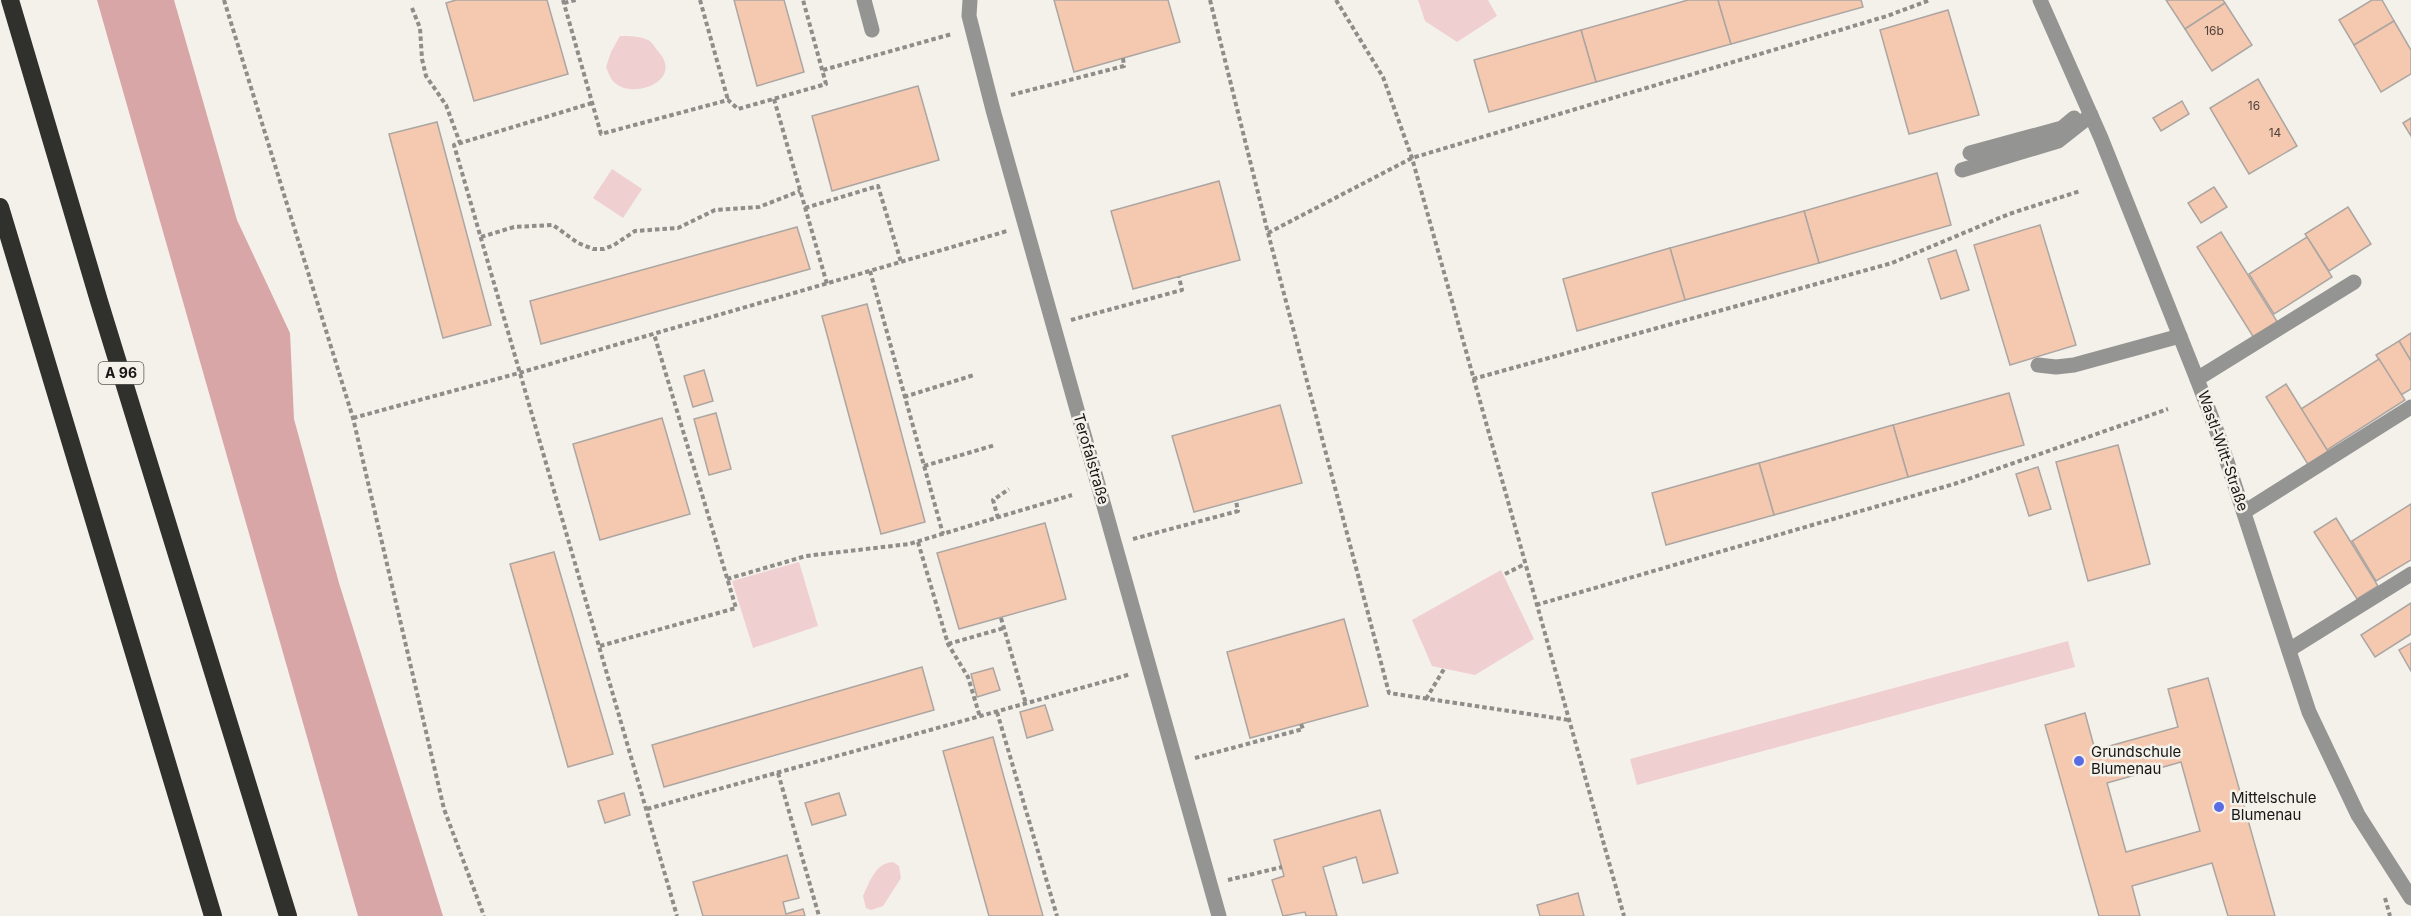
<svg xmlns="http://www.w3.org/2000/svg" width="2411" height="916" viewBox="0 0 2411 916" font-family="Inter,sans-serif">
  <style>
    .green { fill: #f0cfd0 }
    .forest { fill: #d9a6a8 }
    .building { fill: #f5c8b0; stroke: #aca6a2; stroke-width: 1.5; fill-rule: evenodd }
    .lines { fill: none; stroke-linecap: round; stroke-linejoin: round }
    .path { stroke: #8f8d89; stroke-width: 4; stroke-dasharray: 4.5 3; stroke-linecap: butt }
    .minor { stroke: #949592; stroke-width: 15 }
    .highway { stroke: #30312c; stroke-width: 18 }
    .poi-dot { fill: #596ce3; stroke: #f4f1eb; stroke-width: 2 }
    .labels { text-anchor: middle; stroke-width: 5; stroke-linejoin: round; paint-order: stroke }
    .number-label { font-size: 12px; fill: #4e423b }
    .shield { fill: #f4f1eb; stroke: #595854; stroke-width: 1.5 }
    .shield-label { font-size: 14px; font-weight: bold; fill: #171614 }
    .street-label { font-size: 15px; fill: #171614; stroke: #f4f1eb }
    .poi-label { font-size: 15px; fill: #171614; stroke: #f4f1eb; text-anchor: start }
  </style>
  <rect width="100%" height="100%" fill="#f4f1eb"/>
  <g class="green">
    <path d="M 1418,0 L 1488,0 L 1497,16 L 1457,42 L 1425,21 Z"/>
    <path d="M 620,36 C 628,36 641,36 648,40 C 651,41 655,47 657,50 C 686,80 634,100 615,83 C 611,80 608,72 606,67 L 611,52 Z"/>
    <path d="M 612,169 L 642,189 L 623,218 L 593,198 Z"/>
    <path d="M 799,562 L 818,626 L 753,648 L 732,581 Z"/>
    <path d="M 1501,570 L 1534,639 L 1475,675 L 1432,666 L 1412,620 Z"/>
    <path d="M 2068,641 L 2075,667 L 1637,785 L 1630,759 Z"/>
    <path d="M 893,862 L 899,866 L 901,878 L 883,906 L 871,910 L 866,908 L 863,896 C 870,882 875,863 893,862 Z"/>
  </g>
  <path class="forest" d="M 97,0 L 174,0 L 237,220 L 290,333 L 294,419 L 339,583 L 443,916 L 358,916 Z"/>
  <g class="building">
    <path d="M 456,0 L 547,0 L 568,74 L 474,101 L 446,3 Z"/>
    <path d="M 734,0 L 784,0 L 804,72 L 757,86 Z"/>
    <path d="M 1054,0 L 1168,0 L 1180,42 L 1074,72 Z"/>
    <path d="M 1688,0 L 1718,0 L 1731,44 L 1596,82 L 1581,30 Z"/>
    <path d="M 1718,0 L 1861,0 L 1863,7 L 1731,44 Z"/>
    <path d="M 2166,0 L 2223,0 L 2225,3 L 2185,29 Z"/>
    <path d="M 2372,0 L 2382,0 L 2394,21 L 2354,45 L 2339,20 Z"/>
    <path d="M 2225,3 L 2252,45 L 2212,71 L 2185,29 Z"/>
    <path d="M 1948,10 L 1979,115 L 1909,134 L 1880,30 Z"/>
    <path d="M 2394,21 L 2411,50 L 2411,74 L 2381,92 L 2354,45 Z"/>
    <path d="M 1581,30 L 1596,82 L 1489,112 L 1474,60 Z"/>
    <path d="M 2258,79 L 2297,146 L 2249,174 L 2210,108 Z"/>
    <path d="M 918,86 L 939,160 L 832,191 L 812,116 Z"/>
    <path d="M 2182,101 L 2189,114 L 2161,131 L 2153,118 Z"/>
    <path d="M 2411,118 L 2411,136 L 2403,123 Z"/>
    <path d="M 437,122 L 491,325 L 443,338 L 389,134 Z"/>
    <path d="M 1937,173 L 1951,225 L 1819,263 L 1804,211 Z"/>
    <path d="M 1219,181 L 1240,260 L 1133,289 L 1111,211 Z"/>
    <path d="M 2214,187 L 2227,207 L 2201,223 L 2188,203 Z"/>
    <path d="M 2348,207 L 2371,244 L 2329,271 L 2305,234 Z"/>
    <path d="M 1804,211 L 1819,263 L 1685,300 L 1670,248 Z"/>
    <path d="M 2040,225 L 2076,345 L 2010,365 L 1974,245 Z"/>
    <path d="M 797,227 L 810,269 L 541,344 L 530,301 Z"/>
    <path d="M 2221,232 L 2278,323 L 2254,338 L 2197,247 Z"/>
    <path d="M 2307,237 L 2332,277 L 2274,314 L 2249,274 Z"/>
    <path d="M 1670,248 L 1685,300 L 1577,331 L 1563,279 Z"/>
    <path d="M 1956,250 L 1969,290 L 1941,299 L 1928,259 Z"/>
    <path d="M 867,304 L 925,522 L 881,534 L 822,316 Z"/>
    <path d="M 2411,333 L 2411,361 L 2399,341 Z"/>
    <path d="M 2399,341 L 2411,361 L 2411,389 L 2401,395 L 2376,355 Z"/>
    <path d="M 2379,359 L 2405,400 L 2327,450 L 2301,409 Z"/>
    <path d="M 704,370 L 713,401 L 693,407 L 684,376 Z"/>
    <path d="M 2286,384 L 2329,453 L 2309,466 L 2266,397 Z"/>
    <path d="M 2009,393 L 2024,445 L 1908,477 L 1893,425 Z"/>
    <path d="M 1280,405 L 1302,483 L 1194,512 L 1172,436 Z"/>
    <path d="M 716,413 L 731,469 L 709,475 L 694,419 Z"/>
    <path d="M 662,418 L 690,514 L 600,540 L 573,444 Z"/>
    <path d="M 1893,425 L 1908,477 L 1774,515 L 1759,463 Z"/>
    <path d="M 2118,445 L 2150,564 L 2088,581 L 2056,462 Z"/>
    <path d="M 1759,463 L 1774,515 L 1666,545 L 1652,493 Z"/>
    <path d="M 2038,467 L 2051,509 L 2029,516 L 2016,474 Z"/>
    <path d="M 2411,504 L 2411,560 L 2376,581 L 2352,541 Z"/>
    <path d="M 2336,518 L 2378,586 L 2357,599 L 2314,532 Z"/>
    <path d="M 1045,523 L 1066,599 L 959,629 L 937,553 Z"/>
    <path d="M 554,552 L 613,754 L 568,767 L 510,564 Z"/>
    <path d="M 2411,603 L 2411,634 L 2375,657 L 2361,635 Z"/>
    <path d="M 1344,619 L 1368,706 L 1250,738 L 1227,652 Z"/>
    <path d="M 2411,643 L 2411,671 L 2399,650 Z"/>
    <path d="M 922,667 L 934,710 L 664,787 L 652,745 Z"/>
    <path d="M 993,668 L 1000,690 L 977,697 L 971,674 Z"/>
    <path d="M 2208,678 L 2275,916 L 2228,916 L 2212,863 L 2132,886 L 2140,916 L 2099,916 L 2045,725 L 2085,713 L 2095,750 L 2178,727 L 2168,689 ZM 2181,762 L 2200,831 L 2126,852 L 2107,783 Z"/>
    <path d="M 1045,705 L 1053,730 L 1027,738 L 1020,712 Z"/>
    <path d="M 993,737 L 1005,781 L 1043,916 L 989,916 L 943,751 Z"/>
    <path d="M 624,793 L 630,815 L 605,823 L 598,801 Z"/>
    <path d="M 839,793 L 846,815 L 812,825 L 805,803 Z"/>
    <path d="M 1380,810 L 1398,873 L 1363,883 L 1356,857 L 1323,867 L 1337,916 L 1306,916 L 1305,912 L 1283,916 L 1272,880 L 1284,876 L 1274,840 Z"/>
    <path d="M 787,855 L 799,898 L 783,902 L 786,914 L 803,909 L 805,916 L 703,916 L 693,882 Z"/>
    <path d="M 1578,893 L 1584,916 L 1540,916 L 1537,905 Z"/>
  </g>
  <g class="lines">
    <g class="path">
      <path d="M 224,0 L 353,418 L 444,809 L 484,916"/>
      <path d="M 563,0 L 601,134 L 728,100 L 738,109 L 826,84 L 803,0"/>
      <path d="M 700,0 L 728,100"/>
      <path d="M 1210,0 L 1268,233 L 1389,693 L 1569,720"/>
      <path d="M 1336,0 L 1383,77 L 1412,158 L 1624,916"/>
      <path d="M 564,3 L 576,0"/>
      <path d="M 412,8 L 420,28 L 422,59 L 426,76 L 446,105 L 460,143"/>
      <path d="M 823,70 L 952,34"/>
      <path d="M 1011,95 L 1124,66 L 1123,58"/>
      <path d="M 774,99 L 827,284"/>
      <path d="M 592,103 L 454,145 L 677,916"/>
      <path d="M 805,208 L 878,186 L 901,262"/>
      <path d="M 1268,233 L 1412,158 L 1887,16 L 1930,0"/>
      <path d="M 481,237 L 514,227 L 553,225 L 578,243 L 593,249 L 604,249 L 614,245 L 635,231 L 678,228 L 715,210 L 759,207 L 800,191"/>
      <path d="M 870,271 L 943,534"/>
      <path d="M 1071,320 L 1182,290 L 1179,277"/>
      <path d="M 1473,379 L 1892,263 L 2009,214 L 2080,191"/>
      <path d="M 904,397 L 974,375"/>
      <path d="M 353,418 L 519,373 L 1007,231"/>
      <path d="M 924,466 L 995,445"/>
      <path d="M 998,518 L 993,500 L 1009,489"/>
      <path d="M 1133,539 L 1238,511 L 1236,501"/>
      <path d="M 918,542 L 948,644 L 968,677 L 980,717"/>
      <path d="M 1505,574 L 1525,564"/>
      <path d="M 727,579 L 806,556 L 909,544 L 1072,495"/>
      <path d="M 1536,605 L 1954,484 L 2168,409"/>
      <path d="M 1001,618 L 1026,704"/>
      <path d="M 948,644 L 1004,628"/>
      <path d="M 600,646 L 736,608 L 654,334"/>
      <path d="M 1426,699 L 1444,669"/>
      <path d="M 997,712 L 1057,916"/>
      <path d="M 1195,758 L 1303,729 L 1301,724"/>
      <path d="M 778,773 L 819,916"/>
      <path d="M 647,809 L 1131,674"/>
      <path d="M 1228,880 L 1282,867"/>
      <path d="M 2385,898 L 2390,916"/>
    </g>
    <g class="minor">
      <path d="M 864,0 L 872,30"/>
      <path d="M 970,0 L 969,16 L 993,110 L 1219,916"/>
      <path d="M 2040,0 L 2101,138 L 2197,379 L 2219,437 L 2309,712 L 2358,815 L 2411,898"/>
      <path d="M 1970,153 L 2062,128 L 2074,118"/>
      <path d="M 1962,170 L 2058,141 L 2091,115"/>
      <path d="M 2038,365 L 2056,367 L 2074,365 L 2180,336"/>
      <path d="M 2197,379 L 2354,282"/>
      <path d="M 2244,512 L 2411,407"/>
      <path d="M 2289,650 L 2411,574"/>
    </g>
    <g class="highway">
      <path d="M 10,0 L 99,301 L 288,916"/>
      <path d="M 0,207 L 213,916"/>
    </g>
  </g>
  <g class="poi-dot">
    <circle cx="2079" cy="761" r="6"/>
    <circle cx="2219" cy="807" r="6"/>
  </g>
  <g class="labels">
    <g class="number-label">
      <text x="2214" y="35">16b</text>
      <text x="2254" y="110">16</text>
      <text x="2275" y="137">14</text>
    </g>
    <rect class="shield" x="98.5" y="362" width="45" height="22" rx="4.5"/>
    <g class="shield-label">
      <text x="121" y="378">A 96</text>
    </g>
    <g class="street-label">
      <text transform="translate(2223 451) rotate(71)" y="5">Wastl-Witt-Straße</text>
      <text transform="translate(1091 459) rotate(74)" y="5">Terofalstraße</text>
    </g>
    <g class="poi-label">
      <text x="2091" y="757">Grundschule<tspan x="2091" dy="17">Blumenau</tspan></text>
      <text x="2231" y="803">Mittelschule<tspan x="2231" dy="17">Blumenau</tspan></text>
    </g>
  </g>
</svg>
